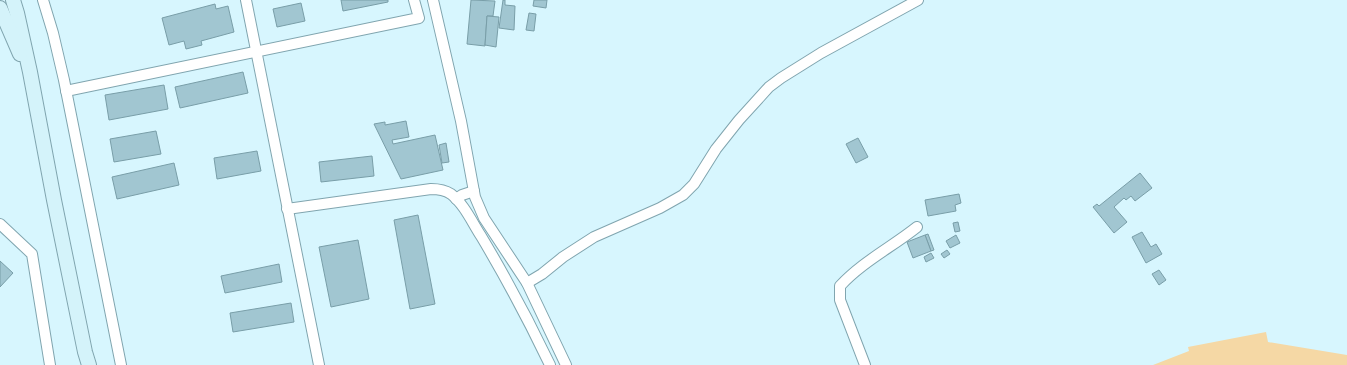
<svg xmlns="http://www.w3.org/2000/svg" width="1347" height="365" viewBox="0 0 1347 365" font-family="Jost,sans-serif">
  <style>
    .green { fill: #f5d8a5 }
    .building { fill: #a1c6d1; stroke: #799ea8 }
    .lines { fill: none; stroke-linecap: round; stroke-linejoin: round }
    .minor-casing { stroke: #80a5af; stroke-width: 12 }
    .secondary-casing { stroke: #80a5af; stroke-width: 16 }
    .minor { stroke: #fff; stroke-width: 10 }
    .secondary { stroke: #d4f3fa; stroke-width: 14 }
  </style>
  <rect width="100%" height="100%" fill="#d7f6fe"/>
  <path class="green" d="M 1266,332 L 1268,342 L 1347,355 L 1347,365 L 1153,365 L 1189,351 L 1188,347 Z"/>
  <g class="building">
    <path d="M 341,0 L 388,0 L 388,2 L 343,11 Z"/>
    <path d="M 471,0 L 495,1 L 493,16 L 487,16 L 485,46 L 467,44 Z"/>
    <path d="M 503,0 L 505,0 L 505,5 L 515,6 L 514,30 L 499,28 Z"/>
    <path d="M 534,0 L 547,0 L 546,8 L 533,6 Z"/>
    <path d="M 301,3 L 305,21 L 277,27 L 273,9 Z"/>
    <path d="M 215,4 L 216,9 L 228,6 L 234,32 L 201,41 L 202,45 L 186,49 L 184,41 L 169,45 L 162,18 Z"/>
    <path d="M 529,13 L 536,14 L 534,31 L 526,30 Z"/>
    <path d="M 487,16 L 499,17 L 496,47 L 485,45 Z"/>
    <path d="M 243,72 L 248,93 L 180,108 L 175,87 Z"/>
    <path d="M 164,85 L 168,109 L 109,120 L 105,95 Z"/>
    <path d="M 406,121 L 409,137 L 392,140 L 393,144 L 435,135 L 443,170 L 401,179 L 374,124 L 385,122 L 385,125 Z"/>
    <path d="M 156,131 L 161,154 L 114,162 L 110,139 Z"/>
    <path d="M 858,138 L 868,157 L 856,163 L 846,144 Z"/>
    <path d="M 446,143 L 449,162 L 442,163 L 439,145 Z"/>
    <path d="M 257,151 L 261,171 L 217,179 L 214,158 Z"/>
    <path d="M 372,156 L 374,176 L 321,182 L 319,162 Z"/>
    <path d="M 174,163 L 179,185 L 117,199 L 112,177 Z"/>
    <path d="M 1140,173 L 1152,188 L 1135,201 L 1131,196 L 1126,200 L 1124,198 L 1114,207 L 1127,222 L 1114,233 L 1093,207 L 1097,204 L 1099,206 Z"/>
    <path d="M 959,194 L 961,203 L 955,205 L 956,211 L 928,216 L 925,200 Z"/>
    <path d="M 418,215 L 435,304 L 410,309 L 394,220 Z"/>
    <path d="M 958,222 L 960,231 L 955,232 L 953,223 Z"/>
    <path d="M 1142,232 L 1151,247 L 1156,244 L 1162,254 L 1146,263 L 1132,237 Z"/>
    <path d="M 928,234 L 934,250 L 931,251 L 925,235 Z"/>
    <path d="M 925,235 L 931,251 L 913,258 L 907,242 Z"/>
    <path d="M 956,235 L 960,243 L 950,248 L 946,241 Z"/>
    <path d="M 358,240 L 369,299 L 331,307 L 319,247 Z"/>
    <path d="M 947,250 L 950,254 L 944,258 L 941,254 Z"/>
    <path d="M 931,253 L 934,258 L 926,262 L 924,257 Z"/>
    <path d="M 0,261 L 13,273 L 0,287 Z"/>
    <path d="M 279,264 L 282,282 L 225,293 L 221,276 Z"/>
    <path d="M 1159,270 L 1166,280 L 1159,285 L 1152,274 Z"/>
    <path d="M 291,303 L 294,322 L 233,332 L 230,313 Z"/>
  </g>
  <g class="lines">
    <g class="minor-casing">
      <g id="minor">
        <path d="M 43,0 L 53,33 L 64,80 L 121,365"/>
        <path d="M 246,0 L 319,365"/>
        <path d="M 433,0 L 461,121 L 475,197 L 484,218 L 527,283 L 566,365"/>
        <path d="M 66,91 L 419,18 L 414,0"/>
        <path d="M 456,199 L 462,195 L 474,191"/>
        <path d="M 287,209 L 431,189 C 438,189 445,190 451,194 C 464,204 472,222 481,236 C 506,278 529,321 550,365"/>
        <path d="M 0,224 L 32,254 L 50,365"/>
        <path d="M 527,283 L 542,274 L 563,257 L 594,237 L 660,208 L 683,195 L 694,184 L 716,149 L 739,120 L 769,87 L 781,78 L 821,53 L 918,0"/>
        <path d="M 865,365 L 840,300 L 840,286 C 862,262 892,247 917,227"/>
      </g>
    </g>
    <g class="secondary-casing">
      <g id="secondary">
        <path d="M 13,0 L 17,13 L 30,72 L 54,200 L 85,352 L 89,365"/>
        <path d="M 0,8 L 20,54"/>
      </g>
    </g>
    <use href="#minor" class="minor"/>
    <use href="#secondary" class="secondary"/>
  </g>
</svg>
